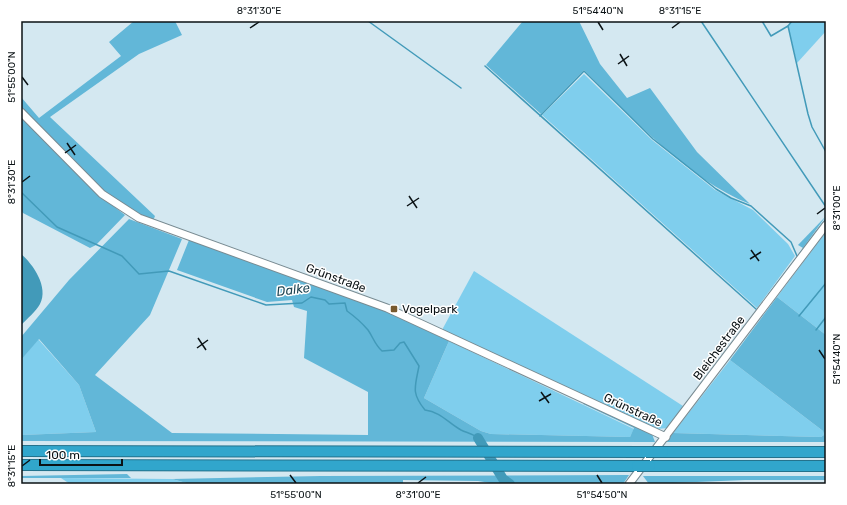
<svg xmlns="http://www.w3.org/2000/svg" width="847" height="505" viewBox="0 0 847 505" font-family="Rubik,sans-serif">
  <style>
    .green { fill: #7fceed }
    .forest { fill: #62b7d8 }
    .water { fill: #429ab9 }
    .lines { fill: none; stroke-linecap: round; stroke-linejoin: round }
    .stream { stroke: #429ab9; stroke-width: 1.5 }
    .river { stroke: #429ab9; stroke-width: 10 }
    .minor-casing { stroke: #788b92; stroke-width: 9 }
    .highway-casing { stroke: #24728c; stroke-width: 12 }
    .minor { stroke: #fff; stroke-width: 7 }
    .highway { stroke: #31a6cc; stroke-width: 10 }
    .highway-bridge-casing { stroke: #24728c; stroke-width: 12; stroke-linecap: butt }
    .highway-bridge { stroke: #31a6cc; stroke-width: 10 }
    .ticks { fill: none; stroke: #0b1215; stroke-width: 1.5 }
    .poi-dot { fill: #785a2f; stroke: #fff; stroke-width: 1.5 }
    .labels { text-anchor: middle; stroke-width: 3; stroke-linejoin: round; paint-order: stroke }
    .street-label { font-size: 12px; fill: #0b1215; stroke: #fff }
    .poi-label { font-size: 12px; fill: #0b1215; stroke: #fff; text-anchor: start }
    .water-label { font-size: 13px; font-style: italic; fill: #1e4553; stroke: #fff }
    .neatline { fill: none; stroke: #0b1215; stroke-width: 1.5 }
    .ticks-label { font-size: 10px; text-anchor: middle; fill: #0b1215 }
  </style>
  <rect width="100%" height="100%" fill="#d4e8f1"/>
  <g class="green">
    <path d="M 793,21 L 826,21 L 826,31 L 797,63 L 788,26 Z"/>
    <path d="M 584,74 L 652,140 L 715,190 L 753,210 L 788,244 L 795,256 L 757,308 L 542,115 Z"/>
    <path d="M 826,232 L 826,335 L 777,297 Z"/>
    <path d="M 474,271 L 683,406 L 668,428 L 657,429 L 442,330 Z"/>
    <path d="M 38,339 L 79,385 L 96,432 L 21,435 L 21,360 Z"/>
    <path d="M 449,341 L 634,429 L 630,437 L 491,434 L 481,431 L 424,398 Z"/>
    <path d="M 730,360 L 823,431 L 824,435 L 821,437 L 673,433 Z"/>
    <path d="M 61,478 L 172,479 L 190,484 L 70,484 Z"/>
  </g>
  <g class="forest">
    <path d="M 134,21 L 175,21 L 182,35 L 139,54 L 50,117 L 155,216 L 153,221 C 101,199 60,147 21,108 L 21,97 L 39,118 L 121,56 L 109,42 Z"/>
    <path d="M 523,21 L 579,21 L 600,64 L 627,98 L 650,88 L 697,152 L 750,204 C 687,179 632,117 584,70 L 541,114 L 486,65 Z"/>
    <path d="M 21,116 L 100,196 L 125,215 L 96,245 L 90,248 L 23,213 L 21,210 Z"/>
    <path d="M 826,216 L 803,248 L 798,245 Z"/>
    <path d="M 129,219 L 182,239 L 150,315 L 95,375 L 172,433 L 368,435 L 368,392 L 304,358 L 307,311 L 294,307 L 292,300 L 267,302 L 177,270 L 189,240 L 385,311 L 449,341 L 424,398 L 481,431 L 491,434 L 630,437 L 634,428 L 583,404 L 584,402 L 652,434 L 655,442 L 21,441 L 21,435 L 96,432 L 79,385 L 39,339 L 21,360 L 21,337 L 69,280 Z"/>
    <path d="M 777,297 L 826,335 L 826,442 L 666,442 L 673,433 L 821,437 L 824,435 L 823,431 L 730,360 Z"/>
    <path d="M 127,474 L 131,478 L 21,478 L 21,476 Z"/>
    <path d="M 629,475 L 623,484 L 497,484 L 478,481 L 403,480 L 403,484 L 190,484 L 172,479 L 321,476 Z"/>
    <path d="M 643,476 L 826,476 L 826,480 L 745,480 L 649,484 Z"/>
  </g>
  <path class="water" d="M 21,254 C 33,264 49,287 40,304 C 36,311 27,319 21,325 Z"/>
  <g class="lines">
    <g class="stream">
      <path d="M 368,21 L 461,88"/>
      <path d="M 701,21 L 826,207"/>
      <path d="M 762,21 L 771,36 L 788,26 L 808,114 L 812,127 L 826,152"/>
      <path d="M 788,26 L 792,21"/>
      <path d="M 485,66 L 756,309"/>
      <path d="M 540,116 L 584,71 L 653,139 L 716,189 L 731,198 L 751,206 L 791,242 L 797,256"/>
      <path d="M 21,192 L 57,227 L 122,256 L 139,274 L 169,271 L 266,305 L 302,303 L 311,297 L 325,300 L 329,304 L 345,303 L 347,311 C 354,316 362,323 368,330 C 373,337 375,345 382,351 L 394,350 L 400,343 L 404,342 L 419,366 C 415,387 411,393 425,410 C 441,412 448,423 461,430 C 467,433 472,433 478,438"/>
      <path d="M 769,294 L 826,219"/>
      <path d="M 799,316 L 826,283"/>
      <path d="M 816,330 L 826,317"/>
    </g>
    <path class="river" d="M 478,438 L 503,479 L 510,484"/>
    <g class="minor-casing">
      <g id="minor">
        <path d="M 21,112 L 102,194 L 139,218 L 387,308 L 666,437"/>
        <path d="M 629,484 L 826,225"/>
      </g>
    </g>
    <g class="highway-casing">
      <g id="highway">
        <path d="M 21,451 L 646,452"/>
        <path d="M 663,452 L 826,452"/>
        <path d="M 21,465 L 637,466"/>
        <path d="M 650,466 L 826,466"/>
      </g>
    </g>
    <use href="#minor" class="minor"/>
    <use href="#highway" class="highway"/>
    <g class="highway-bridge-casing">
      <g id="highway-bridge">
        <path d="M 646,452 L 663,452"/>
        <path d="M 637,466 L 650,466"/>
      </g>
    </g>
    <use href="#highway-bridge" class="highway-bridge"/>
  </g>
  <path class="ticks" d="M 598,22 L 603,30M 250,28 L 259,22M 672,28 L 680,22M 620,54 L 627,66M 618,64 L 629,56M 22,77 L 28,85M 67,143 L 75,155M 65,153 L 76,145M 22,182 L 30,176M 409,196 L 417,208M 407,206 L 419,198M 817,214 L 825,208M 751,250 L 759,261M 750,259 L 761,252M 198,338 L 206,350M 197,348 L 208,340M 819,350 L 825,359M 541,392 L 549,403M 539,401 L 551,394M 22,466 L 30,460M 290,475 L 296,483M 597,475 L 602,483M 418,483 L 426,477"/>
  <rect class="poi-dot" x="390" y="305" width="8" height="8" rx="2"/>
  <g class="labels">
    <g class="street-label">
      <text transform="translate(336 278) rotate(20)" y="4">Grünstraße</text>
      <text transform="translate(719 348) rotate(-53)" y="4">Bleichestraße</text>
      <text transform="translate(633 410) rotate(25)" y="4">Grünstraße</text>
    </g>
    <g class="poi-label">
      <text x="402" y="313">Vogelpark</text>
    </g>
    <g class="water-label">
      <text transform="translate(293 289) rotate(-7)" y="5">Dalke</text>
    </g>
  </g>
  <rect width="847" height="505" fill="none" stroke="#ffffff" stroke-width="44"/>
  <path d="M40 459v6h82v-6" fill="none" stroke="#0b1215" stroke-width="2"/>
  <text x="46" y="459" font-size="12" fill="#0b1215" stroke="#ffffff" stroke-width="3" paint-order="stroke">100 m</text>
  <rect x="22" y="22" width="803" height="461" class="neatline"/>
  <g class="ticks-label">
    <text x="259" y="14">8°31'30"E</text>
    <text x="598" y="14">51°54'40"N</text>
    <text x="680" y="14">8°31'15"E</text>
    <text transform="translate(11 77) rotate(-90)" y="4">51°55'00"N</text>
    <text transform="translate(11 182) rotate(-90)" y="4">8°31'30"E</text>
    <text transform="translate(836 208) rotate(-90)" y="4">8°31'00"E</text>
    <text transform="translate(836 359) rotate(-90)" y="4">51°54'40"N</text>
    <text transform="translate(11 466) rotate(-90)" y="4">8°31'15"E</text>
    <text x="296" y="498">51°55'00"N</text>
    <text x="418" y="498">8°31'00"E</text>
    <text x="602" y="498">51°54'50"N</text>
  </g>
</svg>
